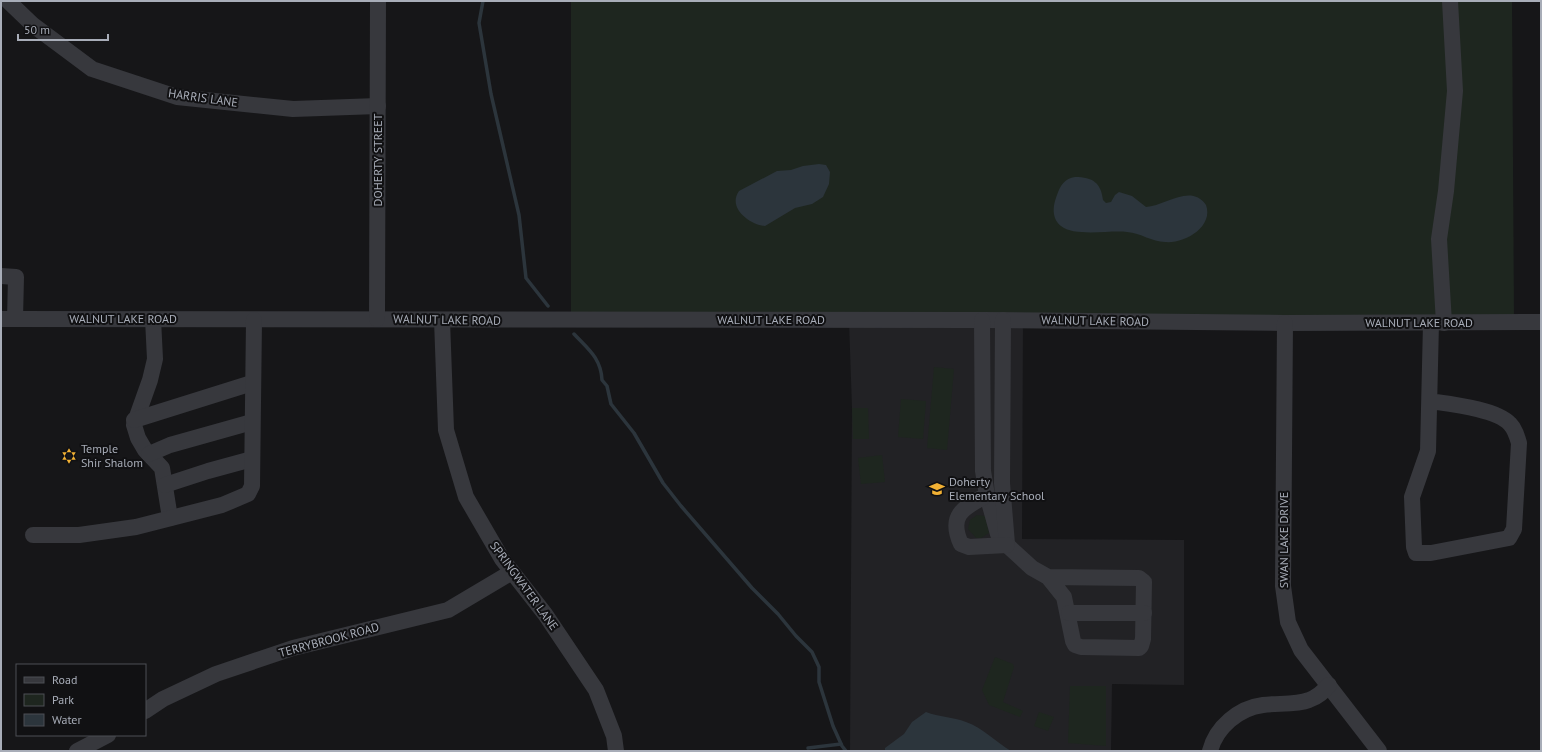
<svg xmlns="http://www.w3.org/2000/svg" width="1542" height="752" viewBox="0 0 1542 752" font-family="'PT Sans',sans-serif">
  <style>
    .built { fill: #222225 }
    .green { fill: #1e261f }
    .water { fill: #2c353c }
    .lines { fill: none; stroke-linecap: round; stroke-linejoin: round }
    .stream { stroke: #2c353c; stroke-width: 3.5 }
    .minor { stroke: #37383d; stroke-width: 16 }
    .labels { text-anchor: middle; stroke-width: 4; stroke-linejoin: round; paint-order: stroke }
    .street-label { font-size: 12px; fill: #a8adb8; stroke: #111113 }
    .poi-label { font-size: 12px; fill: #a8adb8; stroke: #111113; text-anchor: start }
  </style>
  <rect width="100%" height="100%" fill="#161618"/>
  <path class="built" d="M 849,321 L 1023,321 L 1022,539 L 1184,540 L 1184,685 L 1112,684 L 1111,751 L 850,751 L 852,408 Z"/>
  <g class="green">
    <path d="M 571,1 L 1512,1 L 1514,320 L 571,319 Z"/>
    <path d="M 934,367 L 954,369 L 947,450 L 927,448 Z"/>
    <path d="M 901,399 L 926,401 L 923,439 L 898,437 Z"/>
    <path d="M 852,408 L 868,408 L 869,439 L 853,439 Z"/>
    <path d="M 882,455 L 885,482 L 861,484 L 858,458 Z"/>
    <path d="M 977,515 L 985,516 L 989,533 L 981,538 L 976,538 L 968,529 L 970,520 Z"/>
    <path d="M 995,657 L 1013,664 L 1014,667 L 1003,702 L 1023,711 L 1020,717 L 989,705 L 982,690 Z"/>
    <path d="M 1070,686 L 1106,686 L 1106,746 L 1068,743 Z"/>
    <path d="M 1039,712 L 1054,717 L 1048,731 L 1034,726 Z"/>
  </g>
  <g class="water">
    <path d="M 819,164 L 826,165 L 830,172 L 829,184 L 823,197 L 812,204 L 795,208 L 765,226 C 750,225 727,208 739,191 L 777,171 L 791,170 L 803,166 Z"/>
    <path d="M 1075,177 C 1093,177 1101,183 1103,200 L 1106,203 L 1111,202 L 1115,195 L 1119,192 L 1132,196 L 1146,207 C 1165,206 1191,183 1206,205 C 1214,227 1184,244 1165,242 C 1152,242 1141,233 1127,232 C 1110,230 1074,237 1061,226 C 1051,218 1053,205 1057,195 C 1060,186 1065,178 1075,177 Z"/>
    <path d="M 926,712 C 939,717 953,717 966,722 C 983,728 996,742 1011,751 L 885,751 L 885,748 L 904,734 L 912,722 Z"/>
  </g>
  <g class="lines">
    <g class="stream">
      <path d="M 483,1 L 479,23 L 491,94 L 519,215 L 526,278 L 548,306"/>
      <path d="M 574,334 C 588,349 601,358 602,380 L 607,386 L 611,404 L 634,433 L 663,483 L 681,506 L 752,588 L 778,614 L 796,636 L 812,652 L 819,667 L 819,682 L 833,726 L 842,746 L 846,751"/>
      <path d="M 808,748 L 841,744"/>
    </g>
    <g class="minor">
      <path d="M 8,1 L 33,25 L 92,69 L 177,97 L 293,109 L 378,106"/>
      <path d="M 1,276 L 16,277 L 15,319"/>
      <path d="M 1,319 L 982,320 L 1285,323 L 1541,322"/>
      <path d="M 153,319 L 155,359 L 150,380 L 134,425 L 138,438 L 145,450 L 162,468 L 170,518"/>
      <path d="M 377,319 L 378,1"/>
      <path d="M 442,320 L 446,430 L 466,497 L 502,559 L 545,614 L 596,690 L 614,736 L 616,751"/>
      <path d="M 982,320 L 983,471 L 987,495 L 998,534 L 1007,545 L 1032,568 L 1048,577 L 1064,597 L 1073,641 L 1075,645 L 1081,647 L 1139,648 L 1141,646 L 1143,639 L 1144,582 L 1139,578 L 1048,577"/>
      <path d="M 1003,320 L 1002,483 L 1007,544"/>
      <path d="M 1285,323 L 1283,586 L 1288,622 L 1301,650 L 1379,751"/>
      <path d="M 1444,323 L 1439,239 L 1446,191 L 1455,91 L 1450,1"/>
      <path d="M 1430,401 C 1450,404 1497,409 1510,424 C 1515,429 1517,436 1519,443 L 1514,529 L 1509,538 L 1431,553 L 1416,553 L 1414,547 L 1412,497 L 1428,451 L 1431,323"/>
      <path d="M 134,420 L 252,383"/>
      <path d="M 149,454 L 170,445 L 252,422"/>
      <path d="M 165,485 L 208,471 L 252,459"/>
      <path d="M 987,495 C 963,508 948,515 961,544 L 969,547 L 1007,545"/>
      <path d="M 33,535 L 79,535 L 136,527 L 222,505 L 248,494 L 252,486 L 254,320"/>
      <path d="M 1069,613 L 1144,613"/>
      <path d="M 145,711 L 163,699 L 216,674 L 293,648 L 448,610 L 512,572"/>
      <path d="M 77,751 L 108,735"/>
      <path d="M 1210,751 C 1216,727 1239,708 1263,705 C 1278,703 1296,705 1309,700 C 1318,697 1323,692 1329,685"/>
    </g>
  </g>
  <defs>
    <g id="synagogue-bare" transform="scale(1.2)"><path d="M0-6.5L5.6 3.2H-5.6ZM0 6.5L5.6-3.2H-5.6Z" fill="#f2b134" stroke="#111113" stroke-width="2.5" paint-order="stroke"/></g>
    <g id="school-bare" transform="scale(1.2)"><path d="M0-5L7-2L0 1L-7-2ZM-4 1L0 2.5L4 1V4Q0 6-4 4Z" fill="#f2b134" stroke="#111113" stroke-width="2.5" paint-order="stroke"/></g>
  </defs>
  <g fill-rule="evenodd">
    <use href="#synagogue-bare" x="69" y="456"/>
    <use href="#school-bare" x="937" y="489"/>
  </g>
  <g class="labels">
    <g class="street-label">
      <text transform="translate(203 98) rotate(8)" y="4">HARRIS LANE</text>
      <text transform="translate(378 160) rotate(-90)" y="4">DOHERTY STREET</text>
      <text x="123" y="323">WALNUT LAKE ROAD</text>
      <text transform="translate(447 320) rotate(1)" y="4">WALNUT LAKE ROAD</text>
      <text x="771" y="324">WALNUT LAKE ROAD</text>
      <text transform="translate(1095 321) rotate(1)" y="4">WALNUT LAKE ROAD</text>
      <text x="1419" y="327">WALNUT LAKE ROAD</text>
      <text transform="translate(1284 540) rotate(-90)" y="4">SWAN LAKE DRIVE</text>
      <text transform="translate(524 586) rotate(54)" y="4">SPRINGWATER LANE</text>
      <text transform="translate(329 640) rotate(-15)" y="4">TERRYBROOK ROAD</text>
    </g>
    <g class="poi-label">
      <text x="81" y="453">Temple<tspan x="81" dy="14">Shir Shalom</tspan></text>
      <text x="949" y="486">Doherty<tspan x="949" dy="14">Elementary School</tspan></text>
    </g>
  </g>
  <rect width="1542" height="752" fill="none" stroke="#a8adb8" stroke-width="4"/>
  <rect x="16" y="664" width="130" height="72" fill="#111113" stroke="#4d4f55"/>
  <rect x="24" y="677" width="20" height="6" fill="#37383d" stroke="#4d4f55"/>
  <text x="52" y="684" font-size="12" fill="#a8adb8">Road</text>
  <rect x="24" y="694" width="20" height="12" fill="#1e261f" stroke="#4d4f55"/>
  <text x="52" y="704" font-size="12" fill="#a8adb8">Park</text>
  <rect x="24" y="714" width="20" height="12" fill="#2c353c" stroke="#4d4f55"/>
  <text x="52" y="724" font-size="12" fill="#a8adb8">Water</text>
  <path d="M18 34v6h90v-6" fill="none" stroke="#a8adb8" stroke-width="2"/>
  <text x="24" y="34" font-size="12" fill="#a8adb8" stroke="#111113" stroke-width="3" paint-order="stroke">50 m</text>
</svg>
